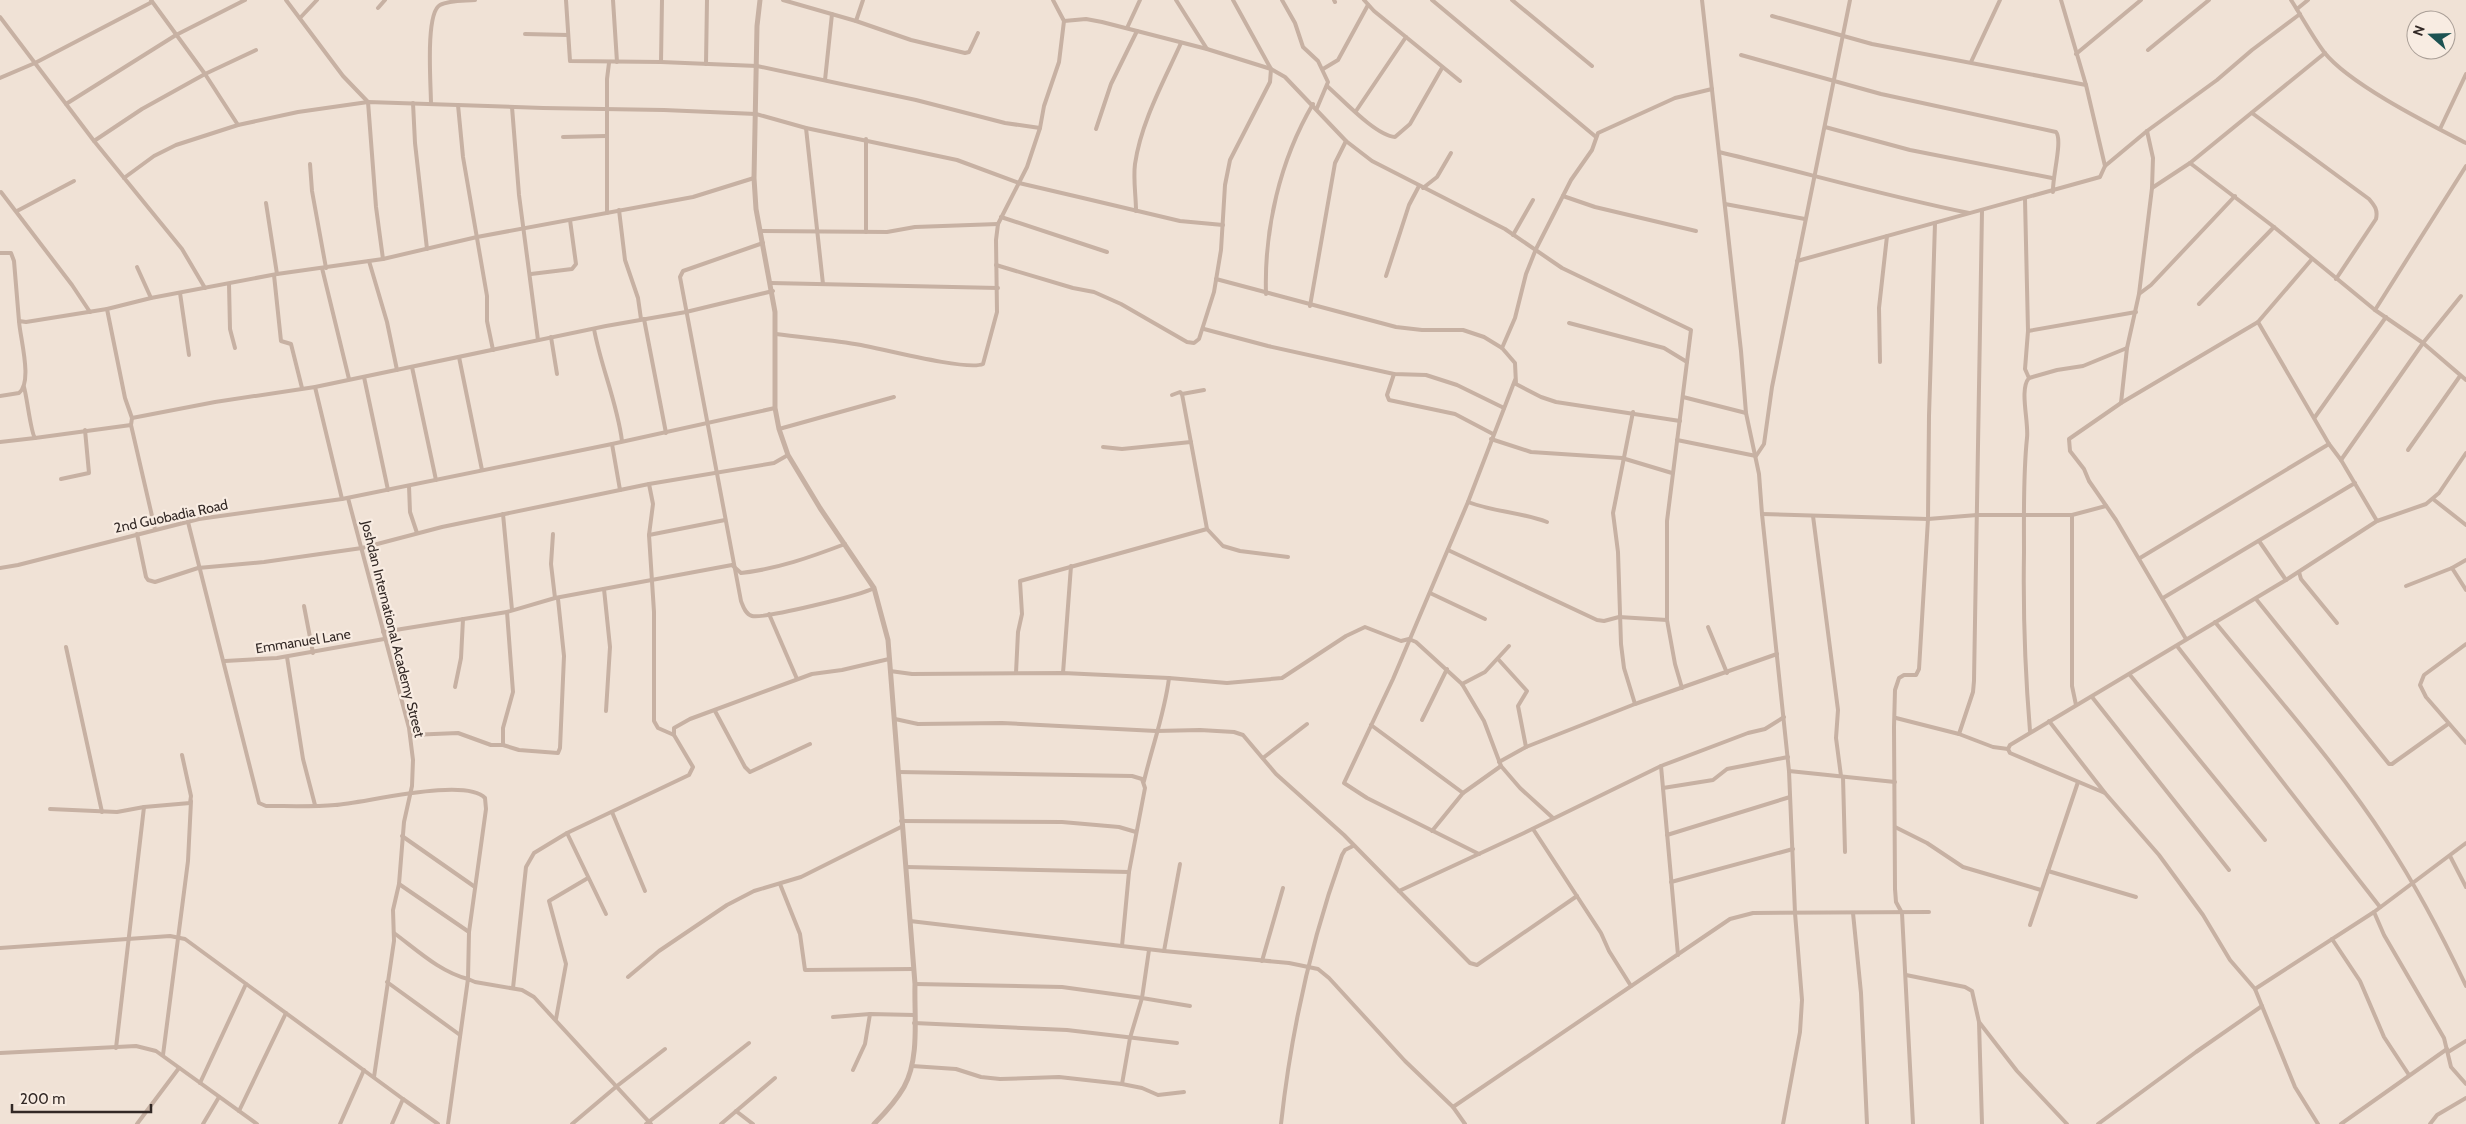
<svg xmlns="http://www.w3.org/2000/svg" width="2466" height="1124" viewBox="0 0 2466 1124" font-family="Cabin,sans-serif">
  <style>
    .lines { fill: none; stroke-linecap: round; stroke-linejoin: round }
    .minor { stroke: #c7b1a3; stroke-width: 4 }
    .tertiary { stroke: #c7b1a3; stroke-width: 5 }
    .labels { text-anchor: middle; stroke-width: 4.5; stroke-linejoin: round; paint-order: stroke }
    .street-label { font-size: 14px; fill: #322825; stroke: #f8ece2 }
  </style>
  <rect width="100%" height="100%" fill="#f0e2d6"/>
  <g class="lines">
    <g class="minor">
      <path d="M 151,0 L 205,74 L 238,125"/>
      <path d="M 286,0 L 343,76 L 368,102 L 376,207 L 383,259"/>
      <path d="M 566,0 L 570,61 L 661,62 L 757,66 L 916,100 L 1005,123 L 1040,128"/>
      <path d="M 613,0 L 617,62"/>
      <path d="M 783,0 L 856,21 L 911,40 L 965,53 L 969,52 L 978,33"/>
      <path d="M 1053,0 L 1064,21 L 1086,19 L 1102,22 L 1207,49"/>
      <path d="M 1176,0 L 1207,49 L 1271,69 L 1285,77 L 1346,141 L 1372,161 L 1505,229 L 1562,268 L 1691,330 L 1667,521 L 1667,620 L 1675,664 L 1682,688"/>
      <path d="M 1282,0 L 1295,23 L 1303,47 L 1318,61 L 1328,82 L 1317,108"/>
      <path d="M 1334,0 L 1335,2"/>
      <path d="M 1364,0 L 1374,11 L 1460,81"/>
      <path d="M 1432,0 L 1596,137"/>
      <path d="M 1512,0 L 1592,66"/>
      <path d="M 1702,0 L 1741,351 L 1746,413 L 1759,474 L 1762,514 L 1789,771 L 1795,913 L 1802,1000 L 1800,1032 L 1783,1124"/>
      <path d="M 2291,0 C 2302,17 2312,36 2324,52 C 2349,84 2429,124 2466,143"/>
      <path d="M 378,8 L 385,0"/>
      <path d="M 2297,9 L 2308,0"/>
      <path d="M 1772,16 L 1872,44 L 2086,85"/>
      <path d="M 0,17 L 94,141 L 182,249 L 205,288"/>
      <path d="M 300,18 L 317,0"/>
      <path d="M 856,21 L 863,0"/>
      <path d="M 1127,28 L 1140,0"/>
      <path d="M 525,34 L 568,35"/>
      <path d="M 2148,50 L 2209,0"/>
      <path d="M 2076,54 L 2141,0"/>
      <path d="M 1741,55 L 1881,94 L 2056,132 C 2063,140 2052,178 2053,192"/>
      <path d="M 661,62 L 662,0"/>
      <path d="M 1971,62 L 2000,0"/>
      <path d="M 706,64 L 707,0"/>
      <path d="M 1323,69 L 1338,60 L 1368,5"/>
      <path d="M 0,78 L 35,63 L 152,2"/>
      <path d="M 825,80 L 832,14"/>
      <path d="M 1327,86 C 1342,99 1376,136 1395,137 L 1410,124 L 1442,68"/>
      <path d="M 413,103 L 415,143 L 427,249"/>
      <path d="M 66,104 L 176,35 L 245,0"/>
      <path d="M 431,104 C 431,86 425,13 440,5 C 449,0 465,1 475,0"/>
      <path d="M 458,105 L 463,157 L 487,296 L 487,321 L 493,350"/>
      <path d="M 512,107 L 519,195 L 538,340"/>
      <path d="M 1356,111 L 1406,37"/>
      <path d="M 2252,113 L 2369,199 C 2375,206 2378,210 2376,219 L 2336,279"/>
      <path d="M 1825,127 L 1910,150 L 2052,178"/>
      <path d="M 806,128 L 823,284"/>
      <path d="M 1096,129 L 1111,84 L 1137,31"/>
      <path d="M 2440,129 L 2466,74"/>
      <path d="M 563,137 L 606,136"/>
      <path d="M 866,139 L 866,232"/>
      <path d="M 94,141 L 142,109 L 205,74 L 256,50"/>
      <path d="M 1719,152 C 1803,172 1885,196 1969,213"/>
      <path d="M 2190,163 L 2274,227 L 2375,310"/>
      <path d="M 310,164 L 312,191 L 326,268"/>
      <path d="M 2105,166 L 2147,131 L 2217,80 L 2252,50 L 2300,14"/>
      <path d="M 2466,166 L 2375,310 L 2423,343 L 2466,380"/>
      <path d="M 124,178 L 154,156 L 176,145 L 238,125 L 298,112 L 368,102 L 543,108 L 664,110 L 756,114 L 806,128 L 957,160 L 1019,183 L 1083,198 L 1180,221 L 1223,225"/>
      <path d="M 1423,188 L 1437,177 L 1451,153"/>
      <path d="M 2152,188 L 2190,163 L 2325,53"/>
      <path d="M 1,192 L 72,285 L 90,312"/>
      <path d="M 1563,196 L 1595,207 L 1696,231"/>
      <path d="M 2025,199 L 2028,331 L 2025,369 L 2029,378"/>
      <path d="M 266,203 L 277,274"/>
      <path d="M 1725,204 L 1805,219"/>
      <path d="M 619,210 L 625,260 L 638,298 L 641,319"/>
      <path d="M 17,211 L 74,181"/>
      <path d="M 1136,211 C 1136,196 1133,179 1135,164 C 1141,122 1164,81 1181,43"/>
      <path d="M 607,213 L 607,79 L 609,63"/>
      <path d="M 1001,217 L 1107,252"/>
      <path d="M 760,231 L 887,232 L 915,227 L 998,224"/>
      <path d="M 1513,235 L 1533,200"/>
      <path d="M 763,243 L 683,271 L 680,277 L 741,601 C 743,606 745,614 752,616 C 763,619 862,595 874,588"/>
      <path d="M 0,253 L 11,253 L 14,261 L 19,321"/>
      <path d="M 369,261 L 387,322 L 397,370"/>
      <path d="M 1797,261 L 2100,177 L 2105,166 L 2086,85 L 2061,0"/>
      <path d="M 996,265 L 1073,288 L 1094,292 L 1121,304 L 1187,342 L 1194,343 L 1199,339 L 1214,292 L 1221,250 L 1225,185 L 1230,160 L 1270,82 L 1271,69 L 1233,0"/>
      <path d="M 137,267 L 151,298"/>
      <path d="M 322,268 L 349,379"/>
      <path d="M 531,274 L 572,269 L 576,264 L 570,220"/>
      <path d="M 274,275 L 281,341 L 291,344 L 302,388"/>
      <path d="M 1386,276 L 1409,205 L 1419,186"/>
      <path d="M 1216,279 L 1396,327 L 1422,330 L 1463,330 L 1484,337 L 1502,348 L 1515,363 L 1516,384 L 1541,397 L 1556,402 L 1680,421"/>
      <path d="M 771,283 L 998,288"/>
      <path d="M 229,284 L 230,329 L 235,348"/>
      <path d="M 180,293 L 189,355"/>
      <path d="M 1266,294 C 1264,229 1280,160 1313,104"/>
      <path d="M 2139,294 L 2151,285 L 2235,196"/>
      <path d="M 2199,304 L 2274,227"/>
      <path d="M 1310,306 L 1335,163 L 1346,141"/>
      <path d="M 107,309 L 125,398 L 132,418 L 131,425 L 155,529"/>
      <path d="M 644,319 L 666,433"/>
      <path d="M 2258,322 L 2329,444 L 2341,460 L 2377,521"/>
      <path d="M 1569,323 L 1664,348 L 1687,362"/>
      <path d="M 594,329 C 601,367 617,402 622,441"/>
      <path d="M 1204,329 L 1268,346 L 1394,374 L 1426,375 L 1457,385 L 1504,408"/>
      <path d="M 2028,331 L 2136,312"/>
      <path d="M 776,334 C 805,338 833,340 861,345 C 883,349 967,371 983,364 L 997,312 L 996,240 L 998,224 L 1027,167 L 1040,128 L 1044,106 L 1059,62 L 1064,21"/>
      <path d="M 551,337 L 557,374"/>
      <path d="M 1502,348 L 1515,318 L 1526,274 L 1536,249 L 1571,180 L 1592,150 L 1598,133 L 1675,98 L 1712,89"/>
      <path d="M 459,357 L 482,470"/>
      <path d="M 1880,362 L 1879,308 L 1887,236"/>
      <path d="M 412,367 L 436,480"/>
      <path d="M 1394,374 L 1387,395 L 1389,400 L 1455,414 L 1493,434"/>
      <path d="M 364,377 L 388,490"/>
      <path d="M 24,387 C 27,397 31,434 35,438 L 131,425"/>
      <path d="M 315,387 L 342,499"/>
      <path d="M 1172,395 L 1180,392 L 1182,394"/>
      <path d="M 0,396 L 19,393 C 33,382 20,338 19,321 L 26,322 L 107,309 L 151,298 L 277,274 L 383,259 L 477,237 L 693,197 L 754,178"/>
      <path d="M 1683,397 L 1746,413"/>
      <path d="M 2121,403 L 2127,348 L 2139,294 L 2152,188 L 2153,158 L 2147,131"/>
      <path d="M 1633,412 L 1613,513 L 1618,552 L 1621,644 L 1624,668 L 1635,704"/>
      <path d="M 2315,417 L 2386,317"/>
      <path d="M 132,418 L 215,402 L 315,387 L 606,326 L 686,312 L 773,291"/>
      <path d="M 779,429 L 894,397"/>
      <path d="M 1491,439 L 1531,452 L 1622,458 L 1672,473"/>
      <path d="M 1677,440 L 1756,456 L 1764,444 L 1772,387 L 1850,0"/>
      <path d="M 0,442 L 35,438"/>
      <path d="M 612,444 L 620,490 L 649,484"/>
      <path d="M 1103,447 L 1122,449 L 1191,442"/>
      <path d="M 2408,450 L 2460,376"/>
      <path d="M 2341,460 L 2423,343 L 2461,296"/>
      <path d="M 61,479 L 89,473 L 85,430"/>
      <path d="M 409,486 L 410,512 L 417,533"/>
      <path d="M 348,498 L 409,728 L 413,760 L 412,786 L 404,822 L 399,884 L 393,910 L 394,941 L 374,1077"/>
      <path d="M 2433,499 L 2466,525"/>
      <path d="M 1468,502 C 1494,512 1521,512 1547,522"/>
      <path d="M 503,514 L 512,610"/>
      <path d="M 1762,514 L 1928,519 L 1977,515 L 2072,515 L 2106,506"/>
      <path d="M 2072,515 L 2072,686 L 2076,705"/>
      <path d="M 1813,516 L 1838,710 L 1836,738 L 1841,776"/>
      <path d="M 188,522 L 259,803 L 266,806 C 289,806 313,807 335,805 C 365,803 465,777 485,798 L 486,809 L 469,932 L 468,979 C 440,972 417,950 394,933"/>
      <path d="M 1207,529 L 1223,546 L 1240,551 L 1288,557"/>
      <path d="M 137,534 L 146,577 L 148,580 L 155,582 L 198,568 L 264,562 L 362,548 L 442,527 L 620,490"/>
      <path d="M 553,534 L 551,564 L 555,598"/>
      <path d="M 649,535 L 725,520"/>
      <path d="M 2259,541 L 2286,580"/>
      <path d="M 1448,550 L 1597,620 L 1604,621 L 1619,617 L 1667,620"/>
      <path d="M 2140,558 L 2329,444"/>
      <path d="M 2466,560 L 2452,568 L 2466,590"/>
      <path d="M 0,568 L 18,565 L 199,519 L 342,499 L 612,444 L 775,408"/>
      <path d="M 2299,572 L 2301,579 L 2337,623"/>
      <path d="M 2406,586 L 2452,568"/>
      <path d="M 604,589 L 610,647 L 606,711"/>
      <path d="M 1430,593 L 1485,619"/>
      <path d="M 2163,598 L 2355,483"/>
      <path d="M 2256,599 L 2389,764 L 2392,764 L 2448,724"/>
      <path d="M 304,606 L 313,653"/>
      <path d="M 507,612 L 513,692 L 503,728 L 503,745 L 519,750 L 558,753 L 560,748 L 564,656 L 558,599"/>
      <path d="M 769,614 L 797,679"/>
      <path d="M 2215,622 C 2273,693 2337,764 2386,840 C 2416,886 2443,937 2466,986"/>
      <path d="M 1708,627 L 1727,673"/>
      <path d="M 383,632 L 507,612 L 555,598 L 732,565 L 741,573 C 777,569 811,557 845,544"/>
      <path d="M 2186,639 L 2116,520 L 2089,481 L 2084,469 L 2070,451 L 2069,439 L 2121,403 L 2258,322 L 2312,259"/>
      <path d="M 2466,644 L 2424,675 L 2420,685 L 2426,697 L 2466,743"/>
      <path d="M 2177,646 L 2380,907"/>
      <path d="M 66,647 L 102,812"/>
      <path d="M 287,657 L 303,759 L 315,805"/>
      <path d="M 1498,659 L 1527,691 L 1518,706 L 1526,747"/>
      <path d="M 225,661 L 277,658 L 384,639"/>
      <path d="M 890,671 L 912,674 L 1063,673 L 1169,678"/>
      <path d="M 1016,673 L 1018,632 L 1022,614 L 1020,581 L 1207,529 L 1182,394 L 1204,390"/>
      <path d="M 1063,673 L 1071,566"/>
      <path d="M 2130,675 L 2265,840"/>
      <path d="M 1462,684 L 1485,672 L 1509,646"/>
      <path d="M 455,687 L 461,658 L 463,619"/>
      <path d="M 2092,697 L 2229,870"/>
      <path d="M 715,711 L 745,767 L 750,772 L 810,744"/>
      <path d="M 1896,718 L 1959,734 L 1993,747 L 2008,749"/>
      <path d="M 895,719 L 918,724 L 1002,723 L 1156,731 L 1200,730 L 1234,732 L 1243,735 L 1276,774 L 1344,835 L 1399,891 L 1524,833 L 1661,766 L 1748,733 L 1765,729 L 1784,717"/>
      <path d="M 1422,720 L 1447,669"/>
      <path d="M 2049,721 L 2105,793 L 2159,855 L 2203,915 L 2230,960 L 2255,989 L 2374,912"/>
      <path d="M 1371,725 L 1463,793"/>
      <path d="M 2030,731 C 2025,671 2023,612 2024,552 C 2024,514 2023,476 2027,438 C 2029,422 2019,389 2029,378 L 2057,370 L 2083,366 L 2127,348"/>
      <path d="M 1959,734 L 1973,692 L 1974,681 L 1982,211"/>
      <path d="M 410,735 L 458,733 L 491,745 L 503,745"/>
      <path d="M 674,735 L 658,728 L 654,721 L 654,612 L 649,535 L 653,504 L 649,484 L 774,463 L 788,455"/>
      <path d="M 1263,758 L 1307,724"/>
      <path d="M 1499,762 L 1526,747 L 1635,704 L 1777,654"/>
      <path d="M 1661,766 L 1678,955"/>
      <path d="M 1789,771 L 1895,782"/>
      <path d="M 898,772 L 1132,776 L 1142,779 L 1145,788 L 1129,872 L 1122,946"/>
      <path d="M 1843,777 L 1845,852"/>
      <path d="M 1144,781 C 1152,747 1165,712 1169,678 L 1227,683 L 1282,678 L 1346,636 L 1365,627 L 1401,641 L 1409,639 L 1416,642 L 1462,684 L 1484,721 L 1501,766 L 1520,788 L 1553,818"/>
      <path d="M 1663,788 L 1713,780 L 1727,769 L 1788,757"/>
      <path d="M 2105,793 L 2010,753 L 2008,749 L 2010,745 L 2286,580 L 2377,521 L 2426,504 L 2439,493 L 2466,453"/>
      <path d="M 50,809 L 117,812 L 144,807 L 190,803 L 191,796 L 182,755"/>
      <path d="M 612,812 L 645,891"/>
      <path d="M 901,821 L 1062,822 L 1119,827 L 1136,832"/>
      <path d="M 1895,827 L 1927,843 L 1963,867 L 2041,890"/>
      <path d="M 1533,829 L 1601,933 L 1609,951 L 1631,986"/>
      <path d="M 1432,831 L 1463,793 L 1501,766"/>
      <path d="M 567,833 L 606,914"/>
      <path d="M 1667,835 L 1790,797"/>
      <path d="M 402,836 L 475,887"/>
      <path d="M 2466,843 L 2374,912 L 2384,935 L 2444,1038 L 2451,1067 L 2466,1084"/>
      <path d="M 1479,854 L 1367,798 L 1344,783 L 1393,679 L 1468,502 L 1515,380"/>
      <path d="M 2450,856 L 2466,887"/>
      <path d="M 906,867 L 1129,872"/>
      <path d="M 2048,871 L 2136,897"/>
      <path d="M 1671,882 L 1793,849"/>
      <path d="M 399,884 L 469,932"/>
      <path d="M 780,884 L 800,934 L 805,970 L 913,969"/>
      <path d="M 1399,891 L 1470,963 L 1477,965 L 1577,896"/>
      <path d="M 1853,913 L 1861,993 L 1867,1124"/>
      <path d="M 910,921 L 1164,951 L 1289,963 L 1318,969 L 1329,978 L 1405,1061 L 1453,1107 L 1465,1124"/>
      <path d="M 2030,925 L 2078,782"/>
      <path d="M 2332,939 L 2360,981 L 2384,1037 L 2409,1075"/>
      <path d="M 0,948 L 170,936 L 185,939 L 403,1099"/>
      <path d="M 1149,950 L 1142,998 L 1190,1006"/>
      <path d="M 1164,951 L 1180,864"/>
      <path d="M 1262,961 L 1283,888"/>
      <path d="M 1906,975 L 1965,987 L 1972,991 L 1979,1022 L 1982,1124"/>
      <path d="M 628,977 L 659,951 L 727,905 L 754,891 L 801,877 L 901,827"/>
      <path d="M 387,982 L 460,1035"/>
      <path d="M 915,984 L 1062,987 L 1142,998 L 1130,1038 L 1122,1084"/>
      <path d="M 513,988 L 526,867 L 534,853 L 567,833 L 689,775 L 693,767 L 674,735 L 674,728 L 690,719 L 812,674 L 842,670 L 889,659"/>
      <path d="M 2255,989 L 2295,1087 L 2318,1124"/>
      <path d="M 833,1017 L 870,1014"/>
      <path d="M 556,1019 L 566,964 L 549,901 L 588,878"/>
      <path d="M 1979,1022 L 2017,1071 L 2067,1124"/>
      <path d="M 914,1023 L 1067,1030 L 1177,1043"/>
      <path d="M 116,1048 L 144,807"/>
      <path d="M 2448,1052 L 2466,1041"/>
      <path d="M 0,1053 L 136,1046 L 156,1051 L 257,1124"/>
      <path d="M 163,1055 L 188,861 L 191,801"/>
      <path d="M 912,1066 L 956,1069 L 981,1077 L 1000,1079 L 1059,1077 L 1122,1084 L 1142,1088 L 1158,1095 L 1184,1092"/>
      <path d="M 853,1070 L 865,1044 L 870,1014 L 914,1015"/>
      <path d="M 200,1083 L 246,984"/>
      <path d="M 1453,1107 L 1730,919 L 1753,913 L 1929,912"/>
      <path d="M 239,1111 L 286,1013"/>
      <path d="M 736,1111 L 753,1124"/>
      <path d="M 137,1124 L 179,1068"/>
      <path d="M 203,1124 L 219,1097"/>
      <path d="M 340,1124 L 364,1070"/>
      <path d="M 392,1124 L 403,1099 L 438,1124"/>
      <path d="M 448,1124 L 468,979 L 475,982 L 522,990 L 534,997 L 651,1124"/>
      <path d="M 572,1124 L 617,1086 L 665,1049"/>
      <path d="M 646,1124 L 749,1043"/>
      <path d="M 721,1124 L 775,1078"/>
      <path d="M 1281,1124 C 1291,1033 1311,941 1342,855 L 1345,850 L 1353,846"/>
      <path d="M 1913,1124 L 1902,913 L 1896,902 L 1895,889 L 1894,727 L 1895,690 L 1899,678 L 1904,675 L 1916,675 L 1919,669 L 1928,519 L 1929,416 L 1935,223"/>
      <path d="M 2098,1124 L 2196,1052 L 2262,1006"/>
      <path d="M 2341,1124 L 2447,1049"/>
      <path d="M 2430,1124 L 2437,1115 L 2466,1098"/>
    </g>
    <path class="tertiary" d="M 760,0 L 757,26 L 754,178 L 756,209 L 775,312 L 775,408 L 779,429 L 788,455 L 820,508 L 874,588 L 888,640 L 915,984 C 914,1016 920,1058 904,1087 C 896,1101 885,1113 874,1124"/>
  </g>
  <g class="labels">
    <g class="street-label">
      <text transform="translate(171 516) rotate(-12)" y="5">2nd Guobadia Road</text>
      <text transform="translate(393 629) rotate(76)" y="5">Joshdan International Academy Street</text>
      <text transform="translate(303 641) rotate(-9)" y="5">Emmanuel Lane</text>
    </g>
  </g>
  <g transform="translate(2431 35) rotate(290)"><circle r="24" fill="#f8ece2" stroke="#a99e96"/>
  <path d="M0-4L9 19L0 12L-9 19Z" fill="#1c5252"/>
  <text y="-8" font-size="14" font-weight="bold" text-anchor="middle" fill="#322825">N</text>
  </g>
  <path d="M12 1104v8h139v-8" fill="none" stroke="#322825" stroke-width="2.5"/>
  <text x="20" y="1104" font-size="15" fill="#322825" stroke="#f8ece2" stroke-width="4" paint-order="stroke">200 m</text>
</svg>
